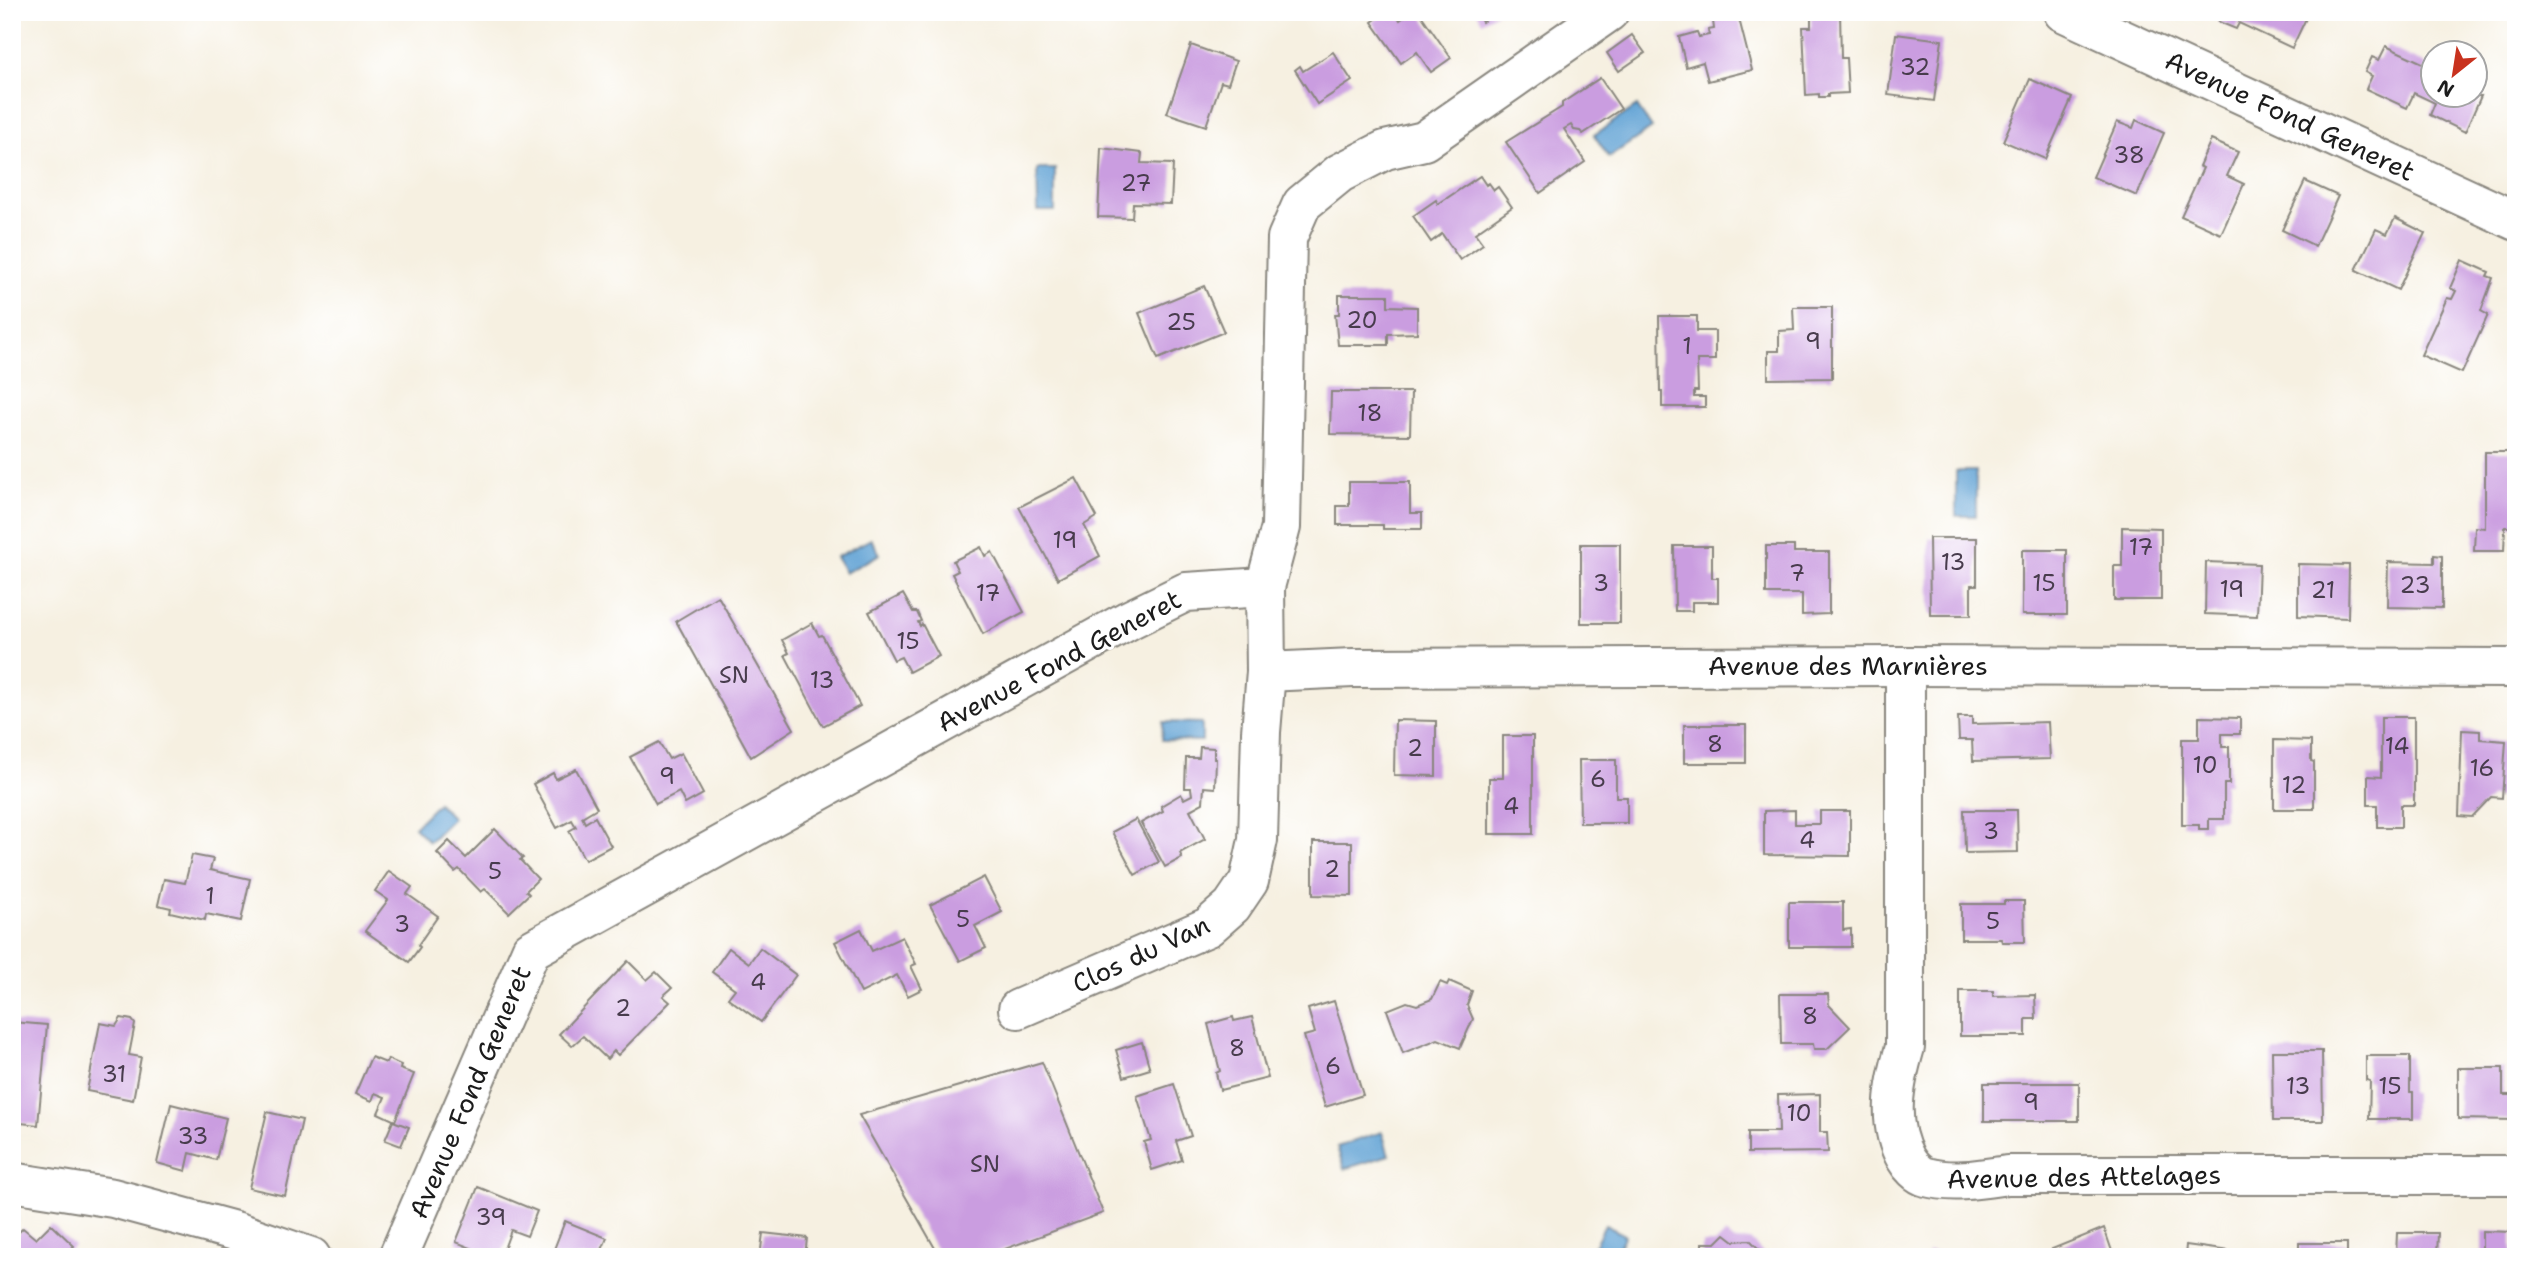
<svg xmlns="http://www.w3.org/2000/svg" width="2528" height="1269" viewBox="0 0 2528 1269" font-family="'Shantell Sans',sans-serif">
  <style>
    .water { fill: #61a2d4; stroke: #3e5f78; stroke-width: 2 }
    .building { fill: #ca9de0 }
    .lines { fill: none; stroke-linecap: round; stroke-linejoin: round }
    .minor-casing { stroke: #89867e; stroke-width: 42 }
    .minor { stroke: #fff; stroke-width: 38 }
    .labels { text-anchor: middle; stroke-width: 6; stroke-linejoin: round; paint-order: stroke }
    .number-label { font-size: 23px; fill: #483c4d }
    .street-label { font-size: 26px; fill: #1c1c1c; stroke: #fff }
  </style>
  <rect width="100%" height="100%" fill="#fff"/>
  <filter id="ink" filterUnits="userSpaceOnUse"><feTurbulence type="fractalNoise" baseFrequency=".0143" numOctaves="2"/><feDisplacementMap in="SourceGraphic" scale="14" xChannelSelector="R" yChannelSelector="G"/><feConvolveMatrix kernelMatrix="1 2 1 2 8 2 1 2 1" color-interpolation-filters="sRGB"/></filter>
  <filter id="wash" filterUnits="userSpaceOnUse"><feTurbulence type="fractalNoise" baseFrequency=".00686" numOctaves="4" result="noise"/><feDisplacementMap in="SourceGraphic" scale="28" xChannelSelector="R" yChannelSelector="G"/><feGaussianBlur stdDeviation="1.57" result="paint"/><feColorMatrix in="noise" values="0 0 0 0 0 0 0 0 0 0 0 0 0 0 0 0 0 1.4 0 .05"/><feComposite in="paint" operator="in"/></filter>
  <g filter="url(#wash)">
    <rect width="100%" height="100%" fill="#f6f0e1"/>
    <g class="water">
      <path d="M 1637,106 L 1652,128 L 1609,157 L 1594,135 Z"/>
      <path d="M 1037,169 L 1055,169 L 1055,211 L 1038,211 Z"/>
      <rect x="1956" y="471" width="20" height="45"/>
      <path d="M 871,539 L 880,554 L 845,573 L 836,557 Z"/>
      <path d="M 1163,722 L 1202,723 L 1202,741 L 1162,740 Z"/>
      <path d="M 438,803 L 453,818 L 429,842 L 414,827 Z"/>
      <path d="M 1382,1132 L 1389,1155 L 1344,1169 L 1337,1147 Z"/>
      <path d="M 1605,1225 L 1625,1235 L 1614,1257 L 1588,1257 Z"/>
    </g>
    <g id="blocks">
      <g class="building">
        <path d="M 1386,12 L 1395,12 L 1400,20 L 1411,12 L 1419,12 L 1451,58 L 1431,72 L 1417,52 L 1401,63 L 1372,22 Z"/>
        <path d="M 1476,12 L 1498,12 L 1482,22 Z"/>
        <path d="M 1811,12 L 1840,12 L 1841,58 L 1846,58 L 1848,93 L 1828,94 L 1828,97 L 1819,97 L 1819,94 L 1806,95 L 1803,27 L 1811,27 Z"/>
        <path d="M 2216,12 L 2309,12 L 2292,48 L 2239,23 L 2236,29 L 2219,22 Z"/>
        <path d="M 1738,15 L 1752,70 L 1708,81 L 1703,62 L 1686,67 L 1679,37 L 1697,32 L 1699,37 L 1709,35 L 1708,30 L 1714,29 L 1713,21 Z"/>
        <path d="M 1896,34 L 1942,40 L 1934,101 L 1888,95 Z"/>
        <path d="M 1632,35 L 1645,53 L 1619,71 L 1607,53 Z"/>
        <path d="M 1191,45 L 1236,61 L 1228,84 L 1221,82 L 1206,126 L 1167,113 Z"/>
        <path d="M 2386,46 L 2427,65 L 2424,72 L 2434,76 L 2434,94 L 2481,96 L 2465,132 L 2430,115 L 2435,103 L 2414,93 L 2407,108 L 2366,89 L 2372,76 L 2365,72 L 2372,57 L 2379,60 Z"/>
        <path d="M 1333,52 L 1352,81 L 1317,104 L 1295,70 L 1300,66 L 1303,71 Z"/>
        <path d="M 1600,78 L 1621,109 L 1583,134 L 1580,131 L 1574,130 L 1571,125 L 1564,129 L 1585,162 L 1540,193 L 1506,142 L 1562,107 L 1562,103 Z"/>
        <path d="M 2030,79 L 2072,98 L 2045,159 L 2003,141 Z"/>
        <path d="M 2136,120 L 2164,133 L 2137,196 L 2093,177 L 2117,122 L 2133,128 Z"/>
        <path d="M 2211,140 L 2238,152 L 2227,176 L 2244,184 L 2221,234 L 2181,216 L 2203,168 L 2199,166 Z"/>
        <path d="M 1101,148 L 1142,153 L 1141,163 L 1173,164 L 1171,204 L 1133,203 L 1132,218 L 1098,217 Z"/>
        <path d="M 1480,176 L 1486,185 L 1489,183 L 1494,190 L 1498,187 L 1512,207 L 1475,233 L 1483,244 L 1460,260 L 1442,234 L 1431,242 L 1413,216 L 1436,200 L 1438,204 Z"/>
        <path d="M 2305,181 L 2338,196 L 2315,246 L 2282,230 Z"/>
        <path d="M 2395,218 L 2425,233 L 2398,290 L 2356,270 L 2376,229 L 2387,234 Z"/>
        <path d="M 2462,260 L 2489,272 L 2487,276 L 2493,278 L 2481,311 L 2488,315 L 2462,373 L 2421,355 L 2447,298 L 2452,299 L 2456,291 L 2450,288 Z"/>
        <path d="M 1204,286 L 1224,332 L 1158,359 L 1139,313 Z"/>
        <path d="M 1339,295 L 1388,295 L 1388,306 L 1417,307 L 1417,333 L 1388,334 L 1388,345 L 1338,345 L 1335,314 L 1339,314 Z"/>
        <path d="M 1793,307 L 1832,307 L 1832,378 L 1768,379 L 1768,351 L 1779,351 L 1779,331 L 1794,330 Z"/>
        <path d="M 1659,316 L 1697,316 L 1697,331 L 1715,331 L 1715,360 L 1697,360 L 1698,391 L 1694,391 L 1694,397 L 1705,397 L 1705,407 L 1662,407 L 1662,391 L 1660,391 Z"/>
        <path d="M 1331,392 L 1411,392 L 1410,435 L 1330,434 Z"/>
        <path d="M 2485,452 L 2516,452 L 2516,527 L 2505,527 L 2504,551 L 2474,551 L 2475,527 L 2485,528 Z"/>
        <path d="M 1076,478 L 1097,517 L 1084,525 L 1100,556 L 1058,579 L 1019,507 Z"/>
        <path d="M 1349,482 L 1410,482 L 1410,513 L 1422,513 L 1422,529 L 1383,529 L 1383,525 L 1337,525 L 1337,506 L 1349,506 Z"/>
        <path d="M 2122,527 L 2161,528 L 2161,600 L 2114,600 L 2114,566 L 2122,566 Z"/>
        <path d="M 1929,538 L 1977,538 L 1977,585 L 1971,585 L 1971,615 L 1930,615 Z"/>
        <rect x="1581" y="544" width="39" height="79"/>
        <path d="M 1674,546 L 1712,546 L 1712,578 L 1718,578 L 1718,602 L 1692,602 L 1692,611 L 1675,611 Z"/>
        <path d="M 1766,546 L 1794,546 L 1794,552 L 1829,552 L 1829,614 L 1802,615 L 1802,594 L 1766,594 Z"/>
        <path d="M 981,547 L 985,556 L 992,552 L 1024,612 L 983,634 L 952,574 L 958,571 L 953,561 Z"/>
        <rect x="2022" y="550" width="45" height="65"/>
        <path d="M 2434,555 L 2442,556 L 2442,608 L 2387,607 L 2388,562 L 2434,563 Z"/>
        <path d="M 2206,562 L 2259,564 L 2257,616 L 2205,614 Z"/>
        <path d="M 2298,564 L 2349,565 L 2348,618 L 2298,616 Z"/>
        <path d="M 903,594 L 913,612 L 917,612 L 921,621 L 918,622 L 920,626 L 922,624 L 939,656 L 909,672 L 901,657 L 894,660 L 869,612 Z"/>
        <path d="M 718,596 L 794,729 L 751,757 L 676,621 Z"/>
        <path d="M 812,623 L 819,636 L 822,635 L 860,706 L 823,726 L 785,655 L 789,653 L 782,640 Z"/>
        <path d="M 1958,717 L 1972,717 L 1972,724 L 2048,722 L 2050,759 L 1973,761 L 1972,740 L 1959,740 Z"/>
        <path d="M 2199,717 L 2240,718 L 2240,734 L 2222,734 L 2222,747 L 2229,747 L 2229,784 L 2224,784 L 2224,819 L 2209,819 L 2209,829 L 2199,829 L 2199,825 L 2182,825 L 2182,739 L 2199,739 Z"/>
        <path d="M 2381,717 L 2414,717 L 2414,805 L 2401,805 L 2401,827 L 2377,827 L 2377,805 L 2368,805 L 2368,776 L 2381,777 Z"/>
        <path d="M 1395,720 L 1436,721 L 1436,776 L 1394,775 Z"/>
        <rect x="1684" y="725" width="62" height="38"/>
        <path d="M 2462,730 L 2480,731 L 2480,739 L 2506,741 L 2502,798 L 2491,797 L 2472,817 L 2459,816 Z"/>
        <path d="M 1503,736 L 1533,736 L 1533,834 L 1489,834 L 1489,778 L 1503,778 Z"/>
        <path d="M 2274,740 L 2311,741 L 2311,761 L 2314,762 L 2314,809 L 2274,809 Z"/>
        <path d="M 659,742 L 669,759 L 681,753 L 703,794 L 685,804 L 679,792 L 656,804 L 630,757 Z"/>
        <path d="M 1200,747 L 1214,748 L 1214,759 L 1216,759 L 1215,788 L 1204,787 L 1203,803 L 1190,810 L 1205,839 L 1180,853 L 1182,858 L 1165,867 L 1141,823 L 1163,811 L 1161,806 L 1181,794 L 1184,799 L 1192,795 L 1191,788 L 1185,788 L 1186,758 L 1199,758 Z"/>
        <path d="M 1579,760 L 1616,760 L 1616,797 L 1627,797 L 1627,823 L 1580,823 Z"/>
        <path d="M 576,769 L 597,808 L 582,817 L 585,823 L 595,817 L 611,846 L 585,860 L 569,831 L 576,827 L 572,820 L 557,828 L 533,784 L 553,773 L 556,779 Z"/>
        <path d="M 1795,810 L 1795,824 L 1820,824 L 1820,811 L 1850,811 L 1850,856 L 1764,855 L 1764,811 Z"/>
        <path d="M 1964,810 L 2017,810 L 2018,852 L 1965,853 Z"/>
        <path d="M 1136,819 L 1159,862 L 1135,875 L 1112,832 Z"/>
        <path d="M 495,829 L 523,858 L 520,860 L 538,879 L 526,891 L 529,894 L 509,913 L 485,889 L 481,892 L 459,869 L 455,872 L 437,853 L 449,841 L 466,858 Z"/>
        <path d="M 1313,842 L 1352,842 L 1352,896 L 1313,895 Z"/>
        <path d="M 192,855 L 213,859 L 210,870 L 250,879 L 241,921 L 206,914 L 205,920 L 170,912 L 171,908 L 158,905 L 164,879 L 185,883 Z"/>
        <path d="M 389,871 L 412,887 L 407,894 L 438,916 L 418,945 L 420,947 L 409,962 L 365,931 L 388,900 L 375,891 Z"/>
        <path d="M 984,877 L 1002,912 L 975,926 L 986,948 L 960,961 L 930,905 Z"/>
        <path d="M 2004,901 L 2024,901 L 2025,942 L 2002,942 L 2001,939 L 1961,939 L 1961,904 L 2004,904 Z"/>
        <path d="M 1789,902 L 1843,902 L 1843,930 L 1851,929 L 1851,947 L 1789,947 Z"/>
        <path d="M 861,929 L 872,951 L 902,937 L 916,964 L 911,966 L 922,989 L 908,996 L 897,975 L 861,993 L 835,942 Z"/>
        <path d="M 729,948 L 749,963 L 760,948 L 796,975 L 761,1022 L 728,998 L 735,989 L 712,972 Z"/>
        <path d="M 628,961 L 647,980 L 656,972 L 672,988 L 663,996 L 670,1002 L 618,1055 L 614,1051 L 607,1059 L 583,1036 L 572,1046 L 559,1034 Z"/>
        <path d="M 1449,981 L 1472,991 L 1467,1005 L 1473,1019 L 1460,1048 L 1438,1039 L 1403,1053 L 1387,1010 L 1407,1002 L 1417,1005 L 1432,999 L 1440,982 L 1447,985 Z"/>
        <path d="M 1960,991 L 1993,991 L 1993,996 L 2035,995 L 2036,1019 L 2026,1019 L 2026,1036 L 1960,1036 Z"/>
        <path d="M 1780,994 L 1828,994 L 1829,1005 L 1850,1027 L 1827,1049 L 1814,1049 L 1813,1044 L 1781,1044 Z"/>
        <path d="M 1334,1001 L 1363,1095 L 1325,1107 L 1304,1036 L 1315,1033 L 1308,1009 Z"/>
        <path d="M 1233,1017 L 1234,1021 L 1252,1017 L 1268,1078 L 1220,1090 L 1216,1073 L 1220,1071 L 1208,1024 Z"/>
        <path d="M 121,1018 L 132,1020 L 135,1024 L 129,1055 L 141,1057 L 133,1100 L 87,1091 L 100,1023 L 116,1026 Z"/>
        <path d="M 12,1022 L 47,1025 L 38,1125 L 12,1122 Z"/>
        <path d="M 1142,1042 L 1150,1069 L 1124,1077 L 1116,1050 Z"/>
        <path d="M 2272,1051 L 2322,1051 L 2323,1121 L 2273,1121 Z"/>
        <path d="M 2366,1056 L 2410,1056 L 2410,1092 L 2413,1092 L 2413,1119 L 2369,1119 L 2370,1081 L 2366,1080 Z"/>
        <path d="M 371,1057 L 386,1063 L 388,1059 L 401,1065 L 400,1069 L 414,1074 L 395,1121 L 378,1113 L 385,1097 L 375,1093 L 372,1101 L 355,1094 Z"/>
        <path d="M 1042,1062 L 1103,1213 L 983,1257 L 940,1257 L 859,1115 Z"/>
        <path d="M 2458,1068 L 2503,1068 L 2503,1095 L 2516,1095 L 2516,1120 L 2458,1119 Z"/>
        <rect x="1984" y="1083" width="95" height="38"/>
        <path d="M 1174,1084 L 1191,1136 L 1176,1141 L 1182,1160 L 1152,1170 L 1144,1142 L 1151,1140 L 1137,1096 Z"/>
        <path d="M 1820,1094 L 1820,1132 L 1827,1132 L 1828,1152 L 1748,1153 L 1748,1132 L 1779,1132 L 1778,1095 Z"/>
        <path d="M 171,1104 L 226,1118 L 216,1160 L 190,1153 L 186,1171 L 157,1163 Z"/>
        <path d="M 267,1112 L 302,1120 L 285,1196 L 249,1188 Z"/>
        <path d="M 393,1121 L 409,1127 L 401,1146 L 385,1140 Z"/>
        <path d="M 478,1187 L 537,1211 L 527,1236 L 511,1230 L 501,1257 L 493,1257 L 456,1242 Z"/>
        <path d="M 565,1221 L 607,1238 L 599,1257 L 551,1257 Z"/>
        <path d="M 51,1224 L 74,1246 L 63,1257 L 12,1257 L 12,1239 L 23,1228 L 36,1239 Z"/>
        <path d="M 2104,1228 L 2114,1257 L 2055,1257 L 2052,1249 Z"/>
        <path d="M 2482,1231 L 2512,1232 L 2512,1257 L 2482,1257 Z"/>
        <path d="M 763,1233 L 807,1238 L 805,1257 L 760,1257 Z"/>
        <path d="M 2397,1233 L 2438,1233 L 2437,1257 L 2396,1257 Z"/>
        <path d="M 1725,1234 L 1734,1241 L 1750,1240 L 1767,1257 L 1702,1257 L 1702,1243 L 1716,1243 Z"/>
        <rect x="2299" y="1243" width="48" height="14"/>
        <path d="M 2186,1245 L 2252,1254 L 2251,1257 L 2185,1257 Z"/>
        <rect x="1928" y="1252" width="19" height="5"/>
      </g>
    </g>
  </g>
  <g filter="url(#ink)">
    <use href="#blocks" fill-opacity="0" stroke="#89867e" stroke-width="2"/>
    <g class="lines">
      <g class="minor-casing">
        <g id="minor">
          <path d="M 2063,12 L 2516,221"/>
          <path d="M 1905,666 L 1905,1047 C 1894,1085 1886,1123 1906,1159 C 1910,1166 1918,1175 1926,1177 C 1953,1184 1980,1179 2007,1175 L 2516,1175"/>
          <path d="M 1266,672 L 1353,668 L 1905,666 L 2516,668"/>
          <path d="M 1018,1009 L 1208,927 L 1232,906 L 1249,881 L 1258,840 L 1261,732 L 1266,672 L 1265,587 L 1281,527 L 1287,238 L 1302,204 L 1340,173 L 1385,150 L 1424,141 L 1609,12"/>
          <path d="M 12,1182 L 113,1198 L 235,1231 L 311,1257"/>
          <path d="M 398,1257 L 531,950 L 1129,620 L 1186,592 L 1265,587"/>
        </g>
      </g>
      <use href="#minor" class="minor"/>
    </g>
  </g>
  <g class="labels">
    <g class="number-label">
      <text x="1915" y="75">32</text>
      <text x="2129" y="163">38</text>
      <text x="1136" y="191">27</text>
      <text x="1362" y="328">20</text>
      <text x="1181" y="330">25</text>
      <text x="1813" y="349">9</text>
      <text x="1687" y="354">1</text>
      <text x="1370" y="421">18</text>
      <text x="1065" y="548">19</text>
      <text x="2141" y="555">17</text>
      <text x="1953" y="570">13</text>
      <text x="1797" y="581">7</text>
      <text x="1601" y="591">3</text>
      <text x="2044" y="591">15</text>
      <text x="2415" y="593">23</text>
      <text x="2232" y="597">19</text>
      <text x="2323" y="598">21</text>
      <text x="988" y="601">17</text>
      <text x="908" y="649">15</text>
      <text x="734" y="683">SN</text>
      <text x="822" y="688">13</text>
      <text x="1715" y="752">8</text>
      <text x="2397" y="754">14</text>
      <text x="1415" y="756">2</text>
      <text x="2205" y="773">10</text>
      <text x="2482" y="776">16</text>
      <text x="667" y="784">9</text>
      <text x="1598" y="787">6</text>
      <text x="2294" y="793">12</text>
      <text x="1511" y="814">4</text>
      <text x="1991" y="839">3</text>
      <text x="1807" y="848">4</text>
      <text x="1332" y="877">2</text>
      <text x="495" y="879">5</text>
      <text x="210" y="904">1</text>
      <text x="963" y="927">5</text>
      <text x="1993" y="929">5</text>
      <text x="402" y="932">3</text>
      <text x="758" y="990">4</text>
      <text x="623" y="1016">2</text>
      <text x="1810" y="1024">8</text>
      <text x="1237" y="1056">8</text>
      <text x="1333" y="1074">6</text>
      <text x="114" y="1082">31</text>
      <text x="2298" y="1094">13</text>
      <text x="2390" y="1094">15</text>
      <text x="2031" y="1110">9</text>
      <text x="1799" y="1121">10</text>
      <text x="193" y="1144">33</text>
      <text x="985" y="1172">SN</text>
      <text x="491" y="1225">39</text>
    </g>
    <g class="street-label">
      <text transform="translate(2290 116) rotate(25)" y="9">Avenue Fond Generet</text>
      <text transform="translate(1059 661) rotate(-28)" y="9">Avenue Fond Generet</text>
      <text x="1848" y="675">Avenue des Marnières</text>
      <text transform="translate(1141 954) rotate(-25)" y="9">Clos du Van</text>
      <text transform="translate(470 1092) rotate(-67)" y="9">Avenue Fond Generet</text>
      <text transform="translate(2084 1177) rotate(-1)" y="9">Avenue des Attelages</text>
    </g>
  </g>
  <rect width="2528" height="1269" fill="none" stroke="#fff" stroke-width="42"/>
  <g transform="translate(2454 74) rotate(210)"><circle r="33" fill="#ffffff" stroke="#a4a4a4" stroke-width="2"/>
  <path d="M0-5L12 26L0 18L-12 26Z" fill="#c8321e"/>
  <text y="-10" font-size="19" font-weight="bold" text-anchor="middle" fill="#1c1c1c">N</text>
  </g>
</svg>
